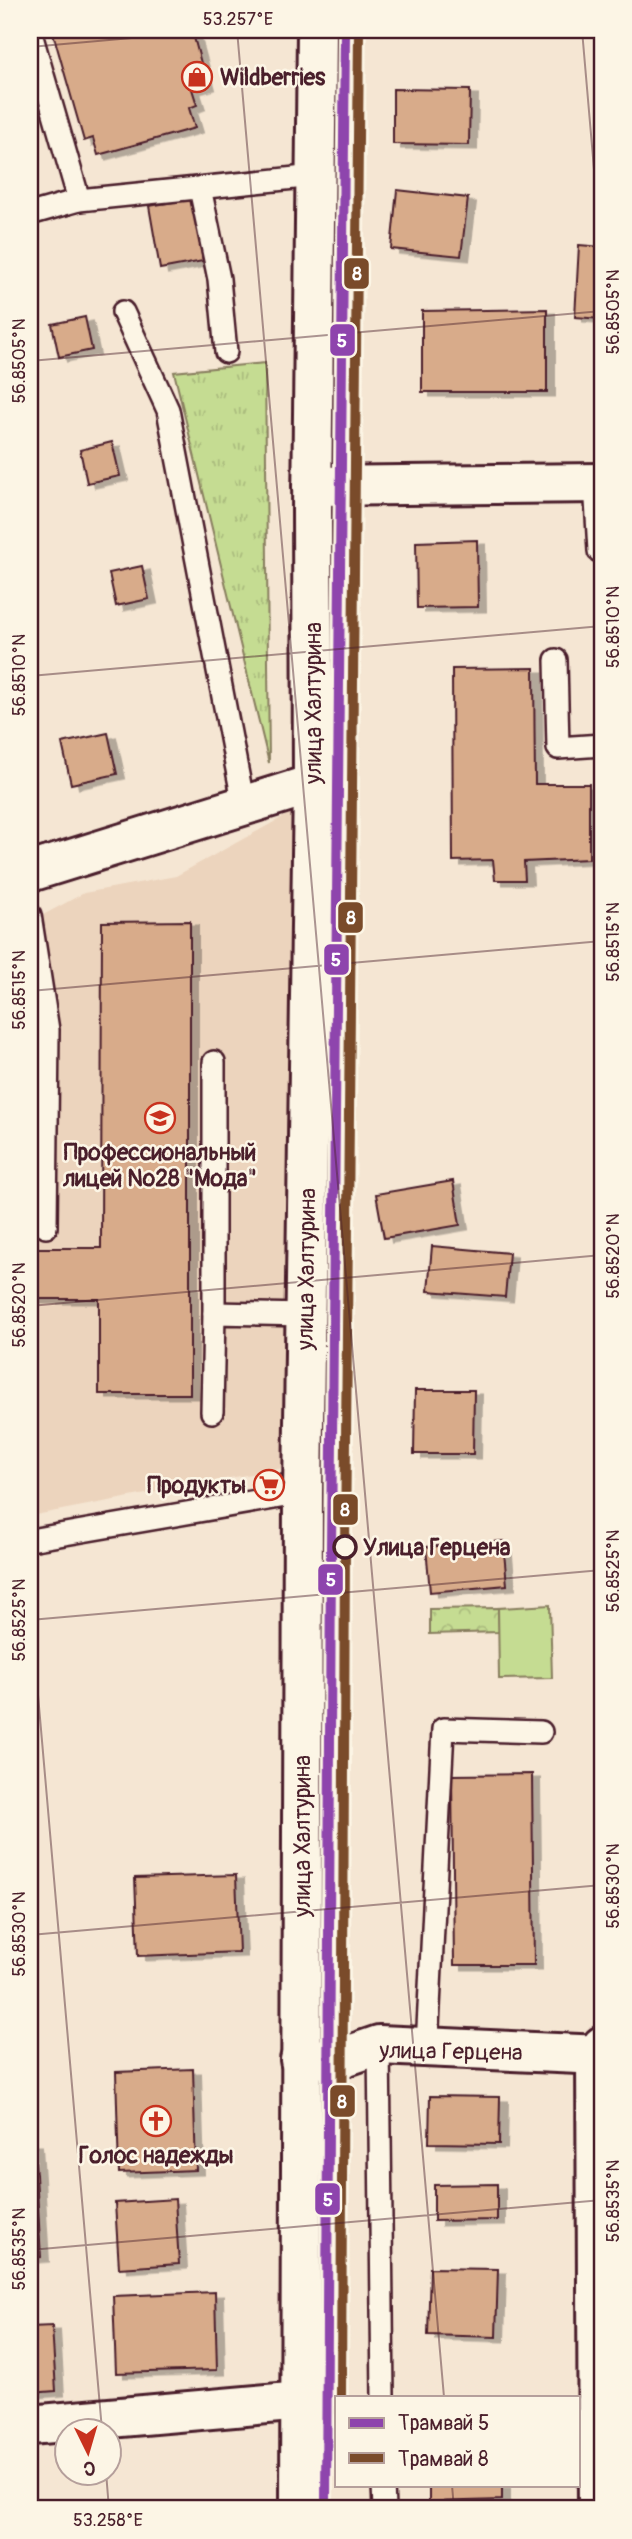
<svg xmlns="http://www.w3.org/2000/svg" width="632" height="2539" viewBox="0 0 632 2539" font-family="Pangolin,sans-serif">
  <style>
    .built { fill: #ecd4bd }
    .grass { fill: url(#grass-tufts); stroke: #887e5e; stroke-width: 2 }
    .park { fill: url(#park-crowns); stroke: #887e5e; stroke-width: 2 }
    .garden { fill: #c5dc92; stroke: #887e5e; stroke-width: 2 }
    .building { fill: #d8ab8a; stroke: #4a1f2b; stroke-width: 2; filter: url(#shadow) }
    .lines { fill: none; stroke-linecap: round; stroke-linejoin: round }
    .service-casing { stroke: #4a1f2b; stroke-width: 26 }
    .minor-casing { stroke: #4a1f2b; stroke-width: 44 }
    .service { stroke: #fcf5e5; stroke-width: 21 }
    .minor { stroke: #fcf5e5; stroke-width: 38 }
    .tram-1-casing { stroke: #fcf5e5; stroke-width: 16 }
    .tram-2-casing { stroke: #fcf5e5; stroke-width: 16 }
    .tram-1 { stroke: #8e44ad; stroke-width: 10 }
    .tram-2 { stroke: #7a4b2a; stroke-width: 10 }
    .ticks { fill: none; stroke: #4a1f2b; stroke-width: 2; stroke-opacity: 0.45 }
    .stop-dot { fill: #fcf5e5; stroke: #4a1f2b; stroke-width: 3.5 }
    .labels { text-anchor: middle; stroke-width: 5; stroke-linejoin: round; paint-order: stroke }
    .poi-label { font-size: 23px; font-weight: bold; fill: #4a1f2b; stroke: #fcf5e5 }
    .street-label { font-size: 23px; fill: #4a1f2b; stroke: #fcf5e5 }
    .stop-label { font-size: 23px; font-weight: bold; fill: #4a1f2b; stroke: #fcf5e5; text-anchor: start }
    .line-badge { stroke: #fcf5e5; stroke-width: 2.5 }
    .badge-label { font-size: 19px; text-anchor: middle; font-weight: bold; fill: #fff }
    .neatline { fill: none; stroke: #4a1f2b; stroke-width: 2.5 }
    .ticks-label { font-size: 18px; text-anchor: middle; fill: #4a1f2b }
  </style>
  <defs>
    <pattern id="grass-tufts" width="24" height="20" patternUnits="userSpaceOnUse" patternTransform="scale(1.75)"><rect width="24" height="20" fill="#c5dc92"/><path d="M3 7l-1-3M5 7V3M7 7l1-3M15 17l-1-3M17 17v-4M19 17l1-3" fill="none" stroke="#abbc7e"/></pattern>
    <pattern id="park-crowns" width="20" height="18" patternUnits="userSpaceOnUse" patternTransform="scale(1.75)"><rect width="20" height="18" fill="#c5dc92"/><path d="M2 6a3 3 0 1 1 6 0M12 15a3 3 0 1 1 6 0" fill="none" stroke="#abbc7e"/></pattern>
    <filter id="shadow"><feDropShadow dx="8" dy="4.5" stdDeviation="0" flood-color="#0004"/></filter>
  </defs>
  <rect width="100%" height="100%" fill="#f5e6d3"/>
  <filter id="ink" filterUnits="userSpaceOnUse"><feTurbulence type="fractalNoise" baseFrequency=".0143" numOctaves="2"/><feDisplacementMap in="SourceGraphic" scale="14" xChannelSelector="R" yChannelSelector="G"/><feConvolveMatrix kernelMatrix="1 2 1 2 8 2 1 2 1" color-interpolation-filters="sRGB"/></filter>
  <g filter="url(#ink)">
    <path class="built" d="M 292,812 L 288,1467 L 30,1516 L 30,922 L 84,893 L 176,876 Z"/>
    <path class="grass" d="M 265,363 L 269,763 L 174,372 Z"/>
    <path class="park" d="M 498,1608 L 499,1632 L 430,1634 L 430,1609 Z"/>
    <path class="garden" d="M 550,1605 L 552,1678 L 499,1679 L 498,1608 Z"/>
    <g class="building">
      <path d="M 65,30 L 192,30 L 207,85 L 192,89 L 197,105 L 189,108 L 195,128 L 98,155 L 93,138 L 84,141 L 53,33 Z"/>
      <path d="M 393,89 L 470,90 L 469,145 L 393,144 Z"/>
      <path d="M 397,190 L 468,198 L 461,256 L 391,249 Z"/>
      <path d="M 192,199 L 203,261 L 160,269 L 149,206 Z"/>
      <path d="M 579,245 L 602,247 L 602,319 L 575,317 Z"/>
      <path d="M 547,309 L 547,392 L 422,392 L 422,311 Z"/>
      <path d="M 85,317 L 92,350 L 59,357 L 52,324 Z"/>
      <path d="M 112,442 L 120,476 L 87,483 L 80,450 Z"/>
      <path d="M 477,540 L 478,607 L 417,608 L 416,542 Z"/>
      <path d="M 142,566 L 149,599 L 116,606 L 109,573 Z"/>
      <path d="M 600,583 L 602,583 L 602,680 L 601,680 Z"/>
      <path d="M 534,668 L 535,784 L 589,784 L 589,859 L 524,862 L 525,880 L 495,880 L 493,860 L 453,861 L 452,669 Z"/>
      <path d="M 108,733 L 117,774 L 71,784 L 62,743 Z"/>
      <path d="M 190,921 L 190,1394 L 99,1394 L 99,1299 L 30,1299 L 30,1248 L 101,1248 L 102,922 Z"/>
      <path d="M 453,1181 L 460,1225 L 384,1238 L 376,1194 Z"/>
      <path d="M 432,1246 L 509,1253 L 505,1297 L 428,1291 Z"/>
      <path d="M 601,1388 L 602,1388 L 602,1487 Z"/>
      <path d="M 415,1390 L 474,1390 L 473,1454 L 414,1454 Z"/>
      <path d="M 283,1474 L 286,1493 L 255,1497 L 253,1477 Z"/>
      <path d="M 503,1541 L 507,1585 L 430,1592 L 426,1547 Z"/>
      <path d="M 532,1774 L 534,1965 L 454,1965 L 452,1775 Z"/>
      <path d="M 236,1875 L 239,1952 L 138,1956 L 135,1878 Z"/>
      <path d="M 193,2069 L 196,2170 L 119,2173 L 116,2072 Z"/>
      <path d="M 430,2096 L 500,2097 L 499,2144 L 429,2143 Z"/>
      <path d="M 30,2142 L 34,2142 L 41,2257 L 30,2258 Z"/>
      <path d="M 497,2184 L 497,2220 L 434,2221 L 434,2185 Z"/>
      <path d="M 175,2199 L 179,2264 L 119,2268 L 115,2203 Z"/>
      <path d="M 430,2268 L 498,2269 L 496,2337 L 428,2335 Z"/>
      <path d="M 215,2292 L 217,2370 L 116,2373 L 113,2296 Z"/>
      <path d="M 52,2326 L 56,2391 L 30,2393 L 30,2327 Z"/>
      <path d="M 429,2485 L 502,2485 L 502,2500 L 429,2502 Z"/>
    </g>
    <g class="lines">
      <g class="service-casing">
        <g id="service">
          <path d="M 30,30 L 79,200"/>
          <path d="M 200,188 L 219,279 L 226,352"/>
          <path d="M 30,214 L 79,200 L 315,176"/>
          <path d="M 123,312 L 168,410 L 244,806"/>
          <path d="M 595,483 L 599,551 L 602,552"/>
          <path d="M 556,660 L 558,748 L 602,745"/>
          <path d="M 30,915 L 48,1030 L 46,1227"/>
          <path d="M 214,1062 L 214,1313"/>
          <path d="M 212,1412 L 214,1313 L 306,1315"/>
          <path d="M 30,1540 L 303,1493"/>
          <path d="M 379,2045 L 383,2397"/>
          <path d="M 427,2047 L 443,1729 L 541,1732"/>
          <path d="M 383,2485 L 384,2509"/>
        </g>
      </g>
      <g class="minor-casing">
        <g id="minor">
          <path d="M 312,486 L 602,483"/>
          <path d="M 30,872 L 313,784"/>
          <path d="M 300,2060 L 344,2057 L 379,2045 L 602,2055"/>
          <path d="M 30,2425 L 302,2401"/>
          <path d="M 300,2509 L 303,1493 L 313,784 L 312,511 L 317,30"/>
          <path d="M 598,2509 L 596,2055 L 602,2046"/>
        </g>
      </g>
      <use href="#service" class="service"/>
      <use href="#minor" class="minor"/>
      <g class="tram-1-casing">
        <path id="tram-1" d="M 326,2509 L 331,1549 L 345,30"/>
      </g>
      <g class="tram-2-casing">
        <path id="tram-2" d="M 341,2397 L 345,1549 L 359,30"/>
      </g>
      <use href="#tram-1" class="tram-1"/>
      <use href="#tram-2" class="tram-2"/>
    </g>
  </g>
  <path class="ticks" d="M 237,30 L 444,2397M 582,30 L 602,262M 30,47 L 222,30M 30,361 L 602,311M 30,676 L 602,626M 30,991 L 602,941M 30,1306 L 602,1255M 30,1603 L 102,2430M 30,1620 L 602,1570M 30,1935 L 602,1885M 30,2250 L 602,2200M 106,2472 L 109,2509M 452,2485 L 454,2509"/>
  <defs>
    <g id="shop-ring" transform="scale(1.575)"><circle r="9.5" fill="#fcf5e5" stroke="#c8321e" stroke-width="1.5"/><path d="M-5-2.5h2.3a2.7 3.5 0 0 1 5.4 0H5L5.5 6h-11ZM-1.5-2.5h3a1.5 2.3 0 0 0-3 0Z" fill="#c8321e"/></g>
    <g id="university-ring" transform="scale(1.575)"><circle r="9.5" fill="#fcf5e5" stroke="#c8321e" stroke-width="1.5"/><path d="M0-5L7-2L0 1L-7-2ZM-4 1L0 2.5L4 1V4Q0 6-4 4Z" fill="#c8321e"/></g>
    <g id="supermarket-ring" transform="scale(1.575)"><circle r="9.5" fill="#fcf5e5" stroke="#c8321e" stroke-width="1.5"/><path d="M-6-5.5h2.5l.6 2H6L4.5 2H-2.5L-4.4-4H-6ZM-1.5 3.2a1.3 1.3 0 1 0 .1 0ZM3 3.2a1.3 1.3 0 1 0 .1 0Z" fill="#c8321e"/></g>
    <g id="church-ring" transform="scale(1.575)"><circle r="9.5" fill="#fcf5e5" stroke="#c8321e" stroke-width="1.5"/><path d="M-1.2-6h2.4v3.5h3.3v2.4h-3.3V6h-2.4V-.1h-3.3v-2.4h3.3Z" fill="#c8321e"/></g>
  </defs>
  <g fill-rule="evenodd">
    <use href="#shop-ring" x="197" y="77"/>
    <use href="#university-ring" x="160" y="1118"/>
    <use href="#supermarket-ring" x="269" y="1485"/>
    <use href="#church-ring" x="156" y="2121"/>
  </g>
  <circle class="stop-dot" cx="345" cy="1547" r="11"/>
  <g class="labels">
    <g class="poi-label">
      <text x="220" y="85" text-anchor="start">Wildberries</text>
      <text x="160" y="1160">Профессиональный<tspan x="160" dy="26">лицей №28 "Мода"</tspan></text>
      <text x="246" y="1493" text-anchor="end">Продукты</text>
      <text x="156" y="2163">Голос надежды</text>
    </g>
    <g class="street-label">
      <text transform="translate(313 703) rotate(-90)" y="8">улица Халтурина</text>
      <text transform="translate(306 1269) rotate(-89)" y="8">улица Халтурина</text>
      <text transform="translate(302 1836) rotate(-90)" y="8">улица Халтурина</text>
      <text transform="translate(451 2051) rotate(1)" y="8">улица Герцена</text>
    </g>
    <g class="stop-label">
      <text x="363" y="1555">Улица Герцена</text>
    </g>
  </g>
  <g class="line-badge">
    <rect x="343" y="257" width="27" height="33" rx="7" fill="#7a4b2a"/>
    <rect x="329" y="323" width="27" height="34" rx="7" fill="#8e44ad"/>
    <rect x="337" y="901" width="27" height="33" rx="7" fill="#7a4b2a"/>
    <rect x="323" y="943" width="27" height="33" rx="7" fill="#8e44ad"/>
    <rect x="332" y="1493" width="27" height="33" rx="7" fill="#7a4b2a"/>
    <rect x="317" y="1563" width="27" height="33" rx="7" fill="#8e44ad"/>
    <rect x="329" y="2084" width="27" height="34" rx="7" fill="#7a4b2a"/>
    <rect x="314" y="2182" width="27" height="34" rx="7" fill="#8e44ad"/>
  </g>
  <g class="badge-label">
    <text x="357" y="280">8</text>
    <text x="342" y="347">5</text>
    <text x="351" y="924">8</text>
    <text x="336" y="966">5</text>
    <text x="345" y="1516">8</text>
    <text x="331" y="1586">5</text>
    <text x="342" y="2108">8</text>
    <text x="328" y="2206">5</text>
  </g>
  <rect width="632" height="2539" fill="none" stroke="#fcf5e5" stroke-width="77"/>
  <rect x="335" y="2396" width="245" height="91" fill="#fcf5e5" stroke="#b59f9b" stroke-width="2"/>
  <rect x="349" y="2418" width="35" height="10" fill="#8e44ad" stroke="#b59f9b" stroke-width="2"/>
  <text x="398" y="2430" font-size="21" fill="#4a1f2b">Трамвай 5</text>
  <rect x="349" y="2453" width="35" height="10" fill="#7a4b2a" stroke="#b59f9b" stroke-width="2"/>
  <text x="398" y="2466" font-size="21" fill="#4a1f2b">Трамвай 8</text>
  <g transform="translate(88 2452) rotate(175)"><circle r="33" fill="#fcf5e5" stroke="#b59f9b" stroke-width="2"/>
  <path d="M0-5L12 26L0 18L-12 26Z" fill="#c8321e"/>
  <text y="-10" font-size="19" font-weight="bold" text-anchor="middle" fill="#4a1f2b">С</text>
  </g>
  <rect x="38" y="38" width="556" height="2462" class="neatline"/>
  <g class="ticks-label">
    <text x="238" y="25">53.257°E</text>
    <text transform="translate(613 312) rotate(-90)" y="6">56.8505°N</text>
    <text transform="translate(19 361) rotate(-90)" y="6">56.8505°N</text>
    <text transform="translate(613 627) rotate(-90)" y="6">56.8510°N</text>
    <text transform="translate(19 675) rotate(-90)" y="6">56.8510°N</text>
    <text transform="translate(613 942) rotate(-90)" y="6">56.8515°N</text>
    <text transform="translate(19 990) rotate(-90)" y="6">56.8515°N</text>
    <text transform="translate(613 1256) rotate(-90)" y="6">56.8520°N</text>
    <text transform="translate(19 1305) rotate(-90)" y="6">56.8520°N</text>
    <text transform="translate(613 1571) rotate(-90)" y="6">56.8525°N</text>
    <text transform="translate(19 1620) rotate(-90)" y="6">56.8525°N</text>
    <text transform="translate(613 1886) rotate(-90)" y="6">56.8530°N</text>
    <text transform="translate(19 1934) rotate(-90)" y="6">56.8530°N</text>
    <text transform="translate(613 2201) rotate(-90)" y="6">56.8535°N</text>
    <text transform="translate(19 2249) rotate(-90)" y="6">56.8535°N</text>
    <text x="108" y="2526">53.258°E</text>
  </g>
</svg>
